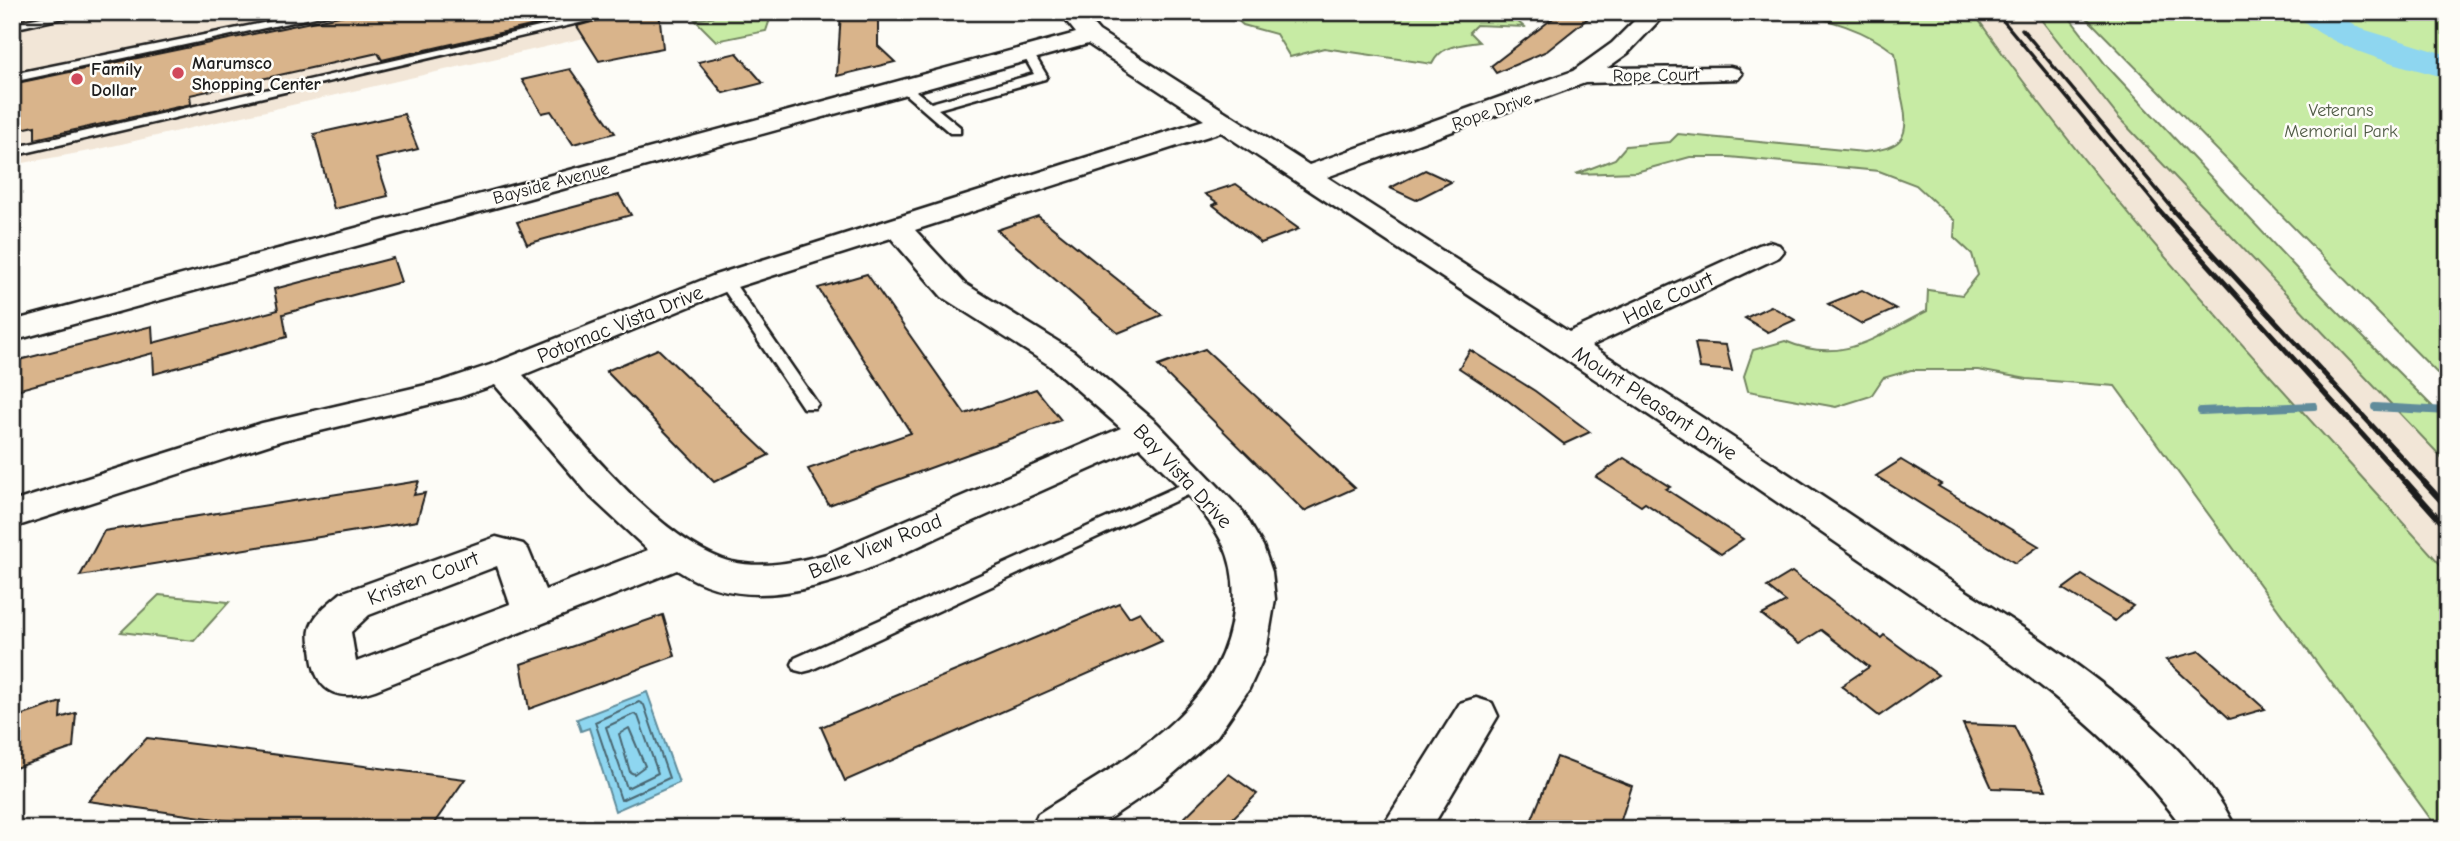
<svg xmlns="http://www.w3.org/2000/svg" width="2460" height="841" font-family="'Comic Neue',sans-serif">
<rect width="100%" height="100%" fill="#fdfcf7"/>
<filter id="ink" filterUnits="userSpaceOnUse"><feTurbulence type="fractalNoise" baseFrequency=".0143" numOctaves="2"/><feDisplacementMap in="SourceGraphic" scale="14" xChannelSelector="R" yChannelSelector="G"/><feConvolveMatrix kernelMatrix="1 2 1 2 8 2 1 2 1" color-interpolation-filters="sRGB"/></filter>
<g filter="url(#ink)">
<g fill="#f2e6d7">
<path d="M12 12H698L95 150 12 165Z"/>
<path d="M1954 12H2035L2119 118 2448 464V620Z"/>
</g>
<g fill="#c7eba4" stroke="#728460" stroke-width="2">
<path d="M1228 12H1496L1515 19 1524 27 1476 25 1469 32 1479 42C1460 45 1441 45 1432 64L1324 48 1290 57 1276 34 1243 25Z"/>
<path d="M1791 12H1973C2113 213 2285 390 2448 573V829H2438L2115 386 2027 379 1978 370H1911L1883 378 1871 396 1836 407 1748 391 1744 376 1753 350 1785 341C1843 366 1876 336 1927 311L1928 290 1962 295 1978 275 1972 254 1954 237 1955 221 1916 185 1879 171 1729 157H1690L1636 172 1576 174 1615 159 1626 146 1670 142 1678 134 1864 152C1900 149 1911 139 1903 103 1899 87 1898 69 1895 53 1865 29 1828 19 1791 12Z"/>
<path d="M2035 12H2065L2106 65 2326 300 2448 422V464L2119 118Z"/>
<path d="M2081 12H2448V384Z"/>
<path d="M732 13 758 14 770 19 766 31 716 41 695 20Z"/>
<path d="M159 595 229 602 194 641 121 632Z"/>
</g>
<path fill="#8ed6f0" stroke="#608c9b" stroke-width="2" d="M647 692 679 783 615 811 589 728 581 731 577 719Z"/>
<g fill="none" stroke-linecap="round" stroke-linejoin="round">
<g stroke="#4a6671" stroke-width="2">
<path d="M639 702 644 705 669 778 621 800 595 722Z"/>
<path d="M634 714 638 716 658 773 627 788 606 727Z"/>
<path d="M629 728 645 766 634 774 630 772 619 734Z"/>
</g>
<g stroke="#608c9b" stroke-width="8">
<path d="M2375 407 2448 411"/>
<path d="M2201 411 2314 406"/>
</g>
<path fill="#8ed6f0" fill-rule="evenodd" d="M2296 12H2335L2359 28 2448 55V78C2407 67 2320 47 2296 12Z"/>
</g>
<g fill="#d9b48b" stroke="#1c1c1c" stroke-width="2">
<path d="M359 12H560L561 19 382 60 378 53 190 95 191 104 35 139V126L12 131V84Z"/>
<path d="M628 12H659L663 48 599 61 577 26Z"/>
<path d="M841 12H878V46L895 62 837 76Z"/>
<path d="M1561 12 1592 15 1547 51 1496 73 1491 66Z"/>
<path d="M737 53 763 83 723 93 698 62Z"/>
<path d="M570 69 615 133 573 144 551 111 542 113 522 80Z"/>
<path d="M404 114 418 149 376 159 388 196 334 209 314 134Z"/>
<path d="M1425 170 1451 182 1416 200 1390 188Z"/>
<path d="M1236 184 1299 229 1261 243 1213 205 1218 203 1205 194Z"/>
<path d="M619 195 631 215 527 244 517 222Z"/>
<path d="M1038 216 1162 315 1118 333 997 230Z"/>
<path d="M393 258 401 282 283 314 287 337 154 374 153 353 13 391 15 361 152 326 153 343 278 310 274 289Z"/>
<path d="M867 274 965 414 1036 389 1061 420 829 505 808 469 911 433 818 288Z"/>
<path d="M1862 290 1896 309 1862 324 1828 304Z"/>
<path d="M1771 306 1795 320 1768 332 1745 318Z"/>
<path d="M1695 343 1726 345 1732 371 1700 368Z"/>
<path d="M658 349 769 455 714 482 606 371Z"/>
<path d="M1205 349 1355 488 1304 511 1158 366Z"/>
<path d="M1470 350 1535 391 1590 432 1564 444 1506 399 1459 368Z"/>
<path d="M1624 458 1670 487 1666 489 1743 539 1721 554 1645 503 1641 506 1596 477Z"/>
<path d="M1901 460 1941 484 1938 486 2039 546 2015 563 1876 476Z"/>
<path d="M419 481 414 495 425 493 417 521 80 576 104 531Z"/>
<path d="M1792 572 1881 638 1884 635 1938 675 1879 716 1841 686 1869 667 1821 630 1799 644 1762 615 1786 602 1767 587Z"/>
<path d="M2082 575 2133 606 2115 621 2063 589Z"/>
<path d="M1119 603 1129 617 1140 612 1162 641 845 781 821 727Z"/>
<path d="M663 615 675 656 529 709 521 664Z"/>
<path d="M2200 651 2265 709 2230 719 2166 660Z"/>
<path d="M61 702 60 718 76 713 73 748 12 769V719Z"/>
<path d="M1963 724 2014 726 2046 790 1992 788Z"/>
<path d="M147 738 465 779 430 829H288L88 801Z"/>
<path d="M1557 757 1632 786 1618 829H1528Z"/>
<path d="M1229 774 1257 794 1222 829H1173Z"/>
</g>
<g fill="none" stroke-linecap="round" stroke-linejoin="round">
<defs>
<g id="service">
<path d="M66 12H90L12 29V23Z"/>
<path d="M317 12H339L12 82V74Z"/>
<path d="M605 12H626L12 156V148Z"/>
<path d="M1028 49 1032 51 1047 76 1045 79 938 109 960 127V133H950L897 87 907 84 931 103 1034 74 1022 53Z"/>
<path d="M726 276 731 278 815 400 818 404 815 408H803L718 281Z"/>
<path d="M1196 478 1205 484 1203 488 811 670 803 672 795 670 792 664 795 658Z"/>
</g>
<g id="minor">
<path d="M1059 12H1082L1099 31 1309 165 1573 71 1612 43 1643 12H1667L1628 53 1607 68 1730 67 1738 69 1742 74 1738 79 1585 83 1327 177 1569 332 1759 245 1769 242 1779 245 1784 251 1779 257 1591 346C1698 414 1804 484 1910 555 2011 621 2183 719 2236 829H2184C2096 708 1965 632 1844 548 1639 406 1429 269 1221 132L915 230 964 283 1073 351 1157 423 1243 512 1263 546 1272 572 1275 599 1266 652 1249 689 1217 736 1166 780 1094 829H1031L1038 814C1116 764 1222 715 1233 611 1235 589 1233 564 1223 544 1204 506 1168 476 1140 447 1083 472 1026 498 969 523 883 561 768 631 677 570L375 690C342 701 317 696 312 657 312 650 308 638 310 630 313 615 329 603 341 593L496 537 523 544 528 549 545 590 648 550 592 498 495 385 460 397 283 440 12 528V502L262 423 439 382 490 365 715 275 1204 120 1088 44 12 341V321L1076 33ZM891 238 942 297 1049 365 1121 428 827 554C797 562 763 569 732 562 660 544 572 430 523 375L737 287ZM497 566 510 604 356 662 351 632 369 615Z"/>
<path d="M1476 698 1492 703 1498 716 1431 829H1381L1460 703Z"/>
</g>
</defs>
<use href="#service" stroke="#1c1c1c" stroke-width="5"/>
<use href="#minor" stroke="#1c1c1c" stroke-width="5"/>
<use href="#service" fill="#fdfcf7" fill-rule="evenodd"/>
<use href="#minor" fill="#fdfcf7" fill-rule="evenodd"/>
<g stroke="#1c1c1c" stroke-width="3.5">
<path d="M1996 12 2160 210"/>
<path d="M2022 29 2174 210"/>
</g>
<g stroke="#1c1c1c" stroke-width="5">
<path d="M2158 209 2407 484"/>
<path d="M2172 209 2426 484"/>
</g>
<g stroke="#1c1c1c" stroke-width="6">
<path d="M2406 482 2448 529"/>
<path d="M2424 482 2448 508"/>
</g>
</g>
</g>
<g fill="#d1495b" stroke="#fdfcf7" stroke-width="2.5">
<circle cx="178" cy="73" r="7"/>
<circle cx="77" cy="79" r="7"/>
</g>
<g text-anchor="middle" stroke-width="5" stroke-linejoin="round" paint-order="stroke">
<g font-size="18" font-weight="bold" fill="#1c1c1c" stroke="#fdfcf7" text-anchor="start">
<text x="192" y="69">Marumsco<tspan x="192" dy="21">Shopping Center</tspan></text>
<text x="91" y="75">Family<tspan x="91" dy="21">Dollar</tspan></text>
</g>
<g font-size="18" fill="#1c1c1c" stroke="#fdfcf7">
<text transform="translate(1656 75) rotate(-1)" y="6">Rope Court</text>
<text transform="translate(1492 111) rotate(-19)" y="6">Rope Drive</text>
<text transform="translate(551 183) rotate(-15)" y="6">Bayside Avenue</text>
</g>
<g font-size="18" fill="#4f5a45" stroke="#fdfcf7">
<text x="2341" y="116">Veterans<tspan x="2341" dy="21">Memorial Park</tspan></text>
</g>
<g font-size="21" fill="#1c1c1c" stroke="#fdfcf7">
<text transform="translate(1668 298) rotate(-25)" y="7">Hale Court</text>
<text transform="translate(620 324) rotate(-22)" y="7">Potomac Vista Drive</text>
<text transform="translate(1655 403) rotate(33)" y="7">Mount Pleasant Drive</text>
<text transform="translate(1183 476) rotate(47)" y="7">Bay Vista Drive</text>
<text transform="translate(875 546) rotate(-22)" y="7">Belle View Road</text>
<text transform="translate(423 578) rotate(-21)" y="7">Kristen Court</text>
</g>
</g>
<rect width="2460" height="841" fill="none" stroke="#fdfcf7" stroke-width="42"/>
<rect x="21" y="21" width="2418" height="799" fill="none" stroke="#1c1c1c" stroke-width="2.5" filter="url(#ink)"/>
</svg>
